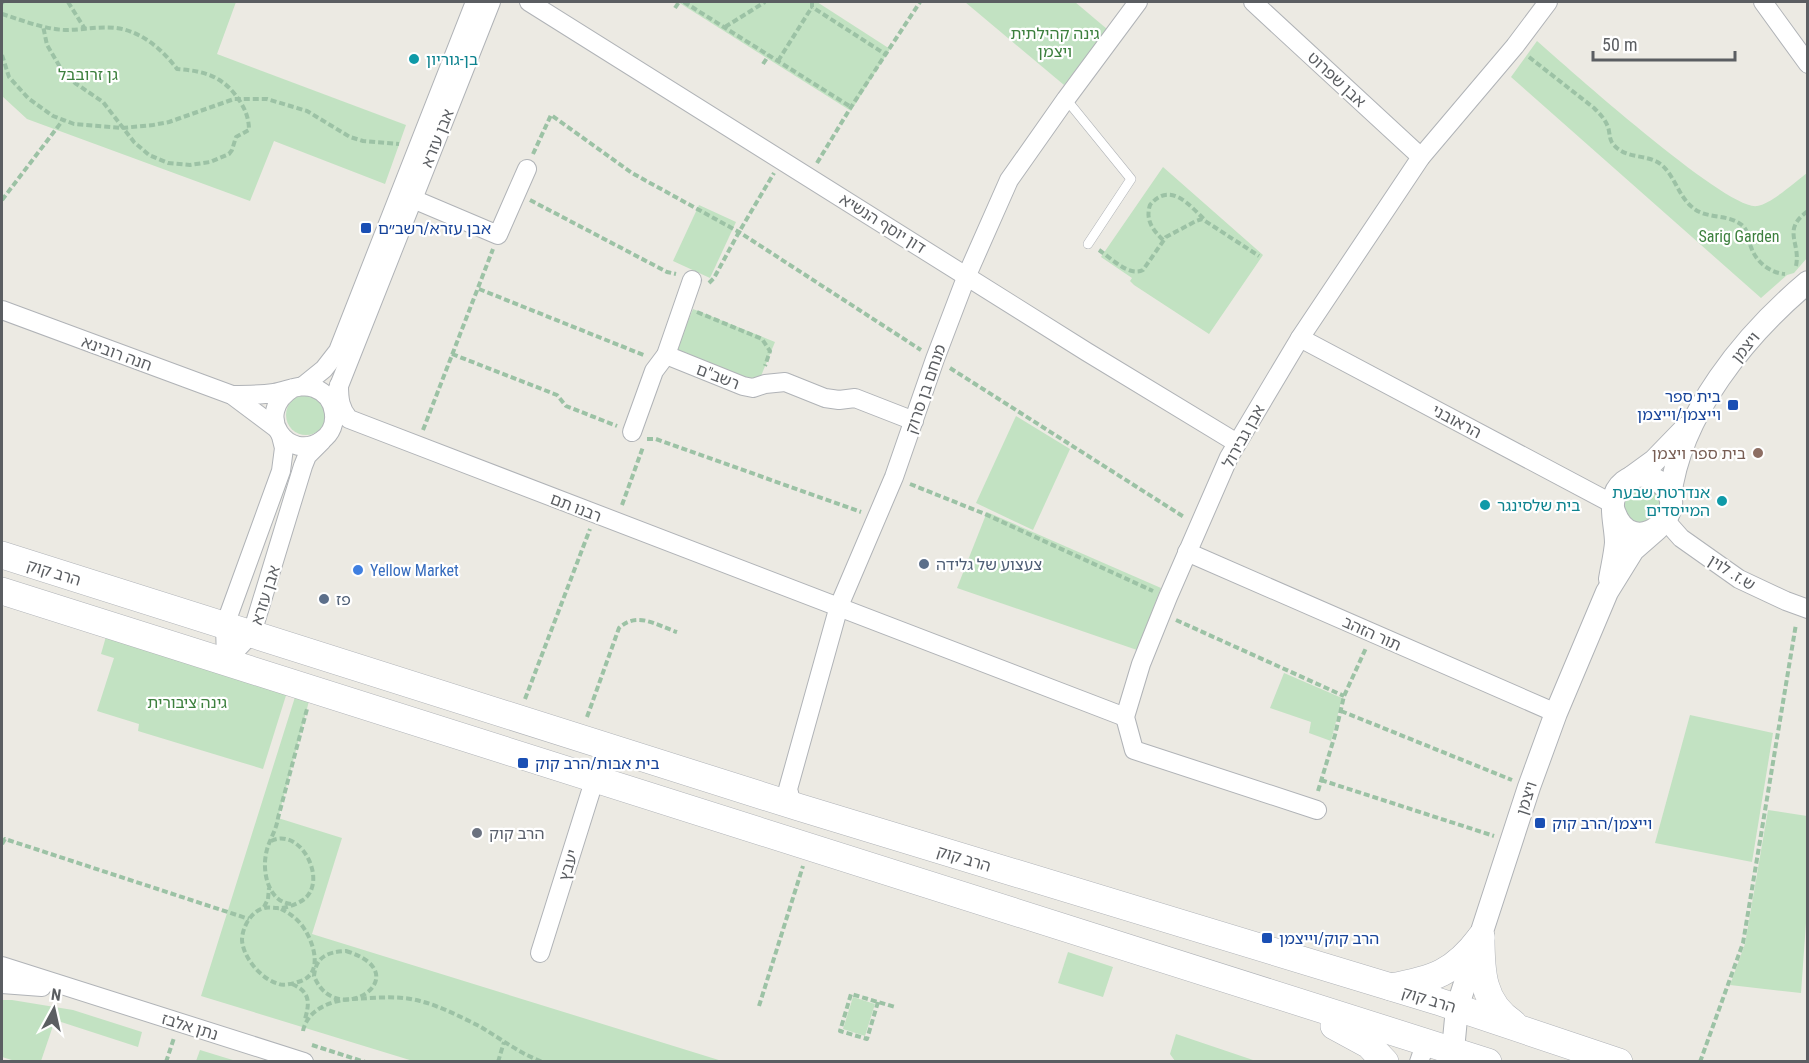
<svg xmlns="http://www.w3.org/2000/svg" width="1809" height="1063" font-family="'Roboto Condensed','Noto Sans Hebrew',sans-serif">
<rect width="100%" height="100%" fill="#eceae3"/>
<g fill="#c2e2c2">
<path d="M2 2H236L217 54 406 125 385 184 274 141 250 201 27 119 2 96Z"/>
<path d="M678 2H817L890 49 851 111Z"/>
<path d="M965 2H1075L1107 29 1064 85Z"/>
<path d="M1537 41C1568 68 1727 211 1757 206 1771 204 1795 182 1807 173V258L1794 273 1787 275 1761 298 1511 77Z"/>
<path d="M1163 167 1263 255 1209 334 1134 285 1130 281 1132 278 1101 257Z"/>
<path d="M699 205 736 222 710 278 673 261Z"/>
<path d="M693 309 775 342 761 376 749 384 674 354Z"/>
<circle cx="306" cy="415" r="20"/>
<path d="M1016 416 1070 449 1033 530 976 503Z"/>
<path d="M1633 482 1661 491 1660 519 1631 525 1619 499Z"/>
<path d="M987 512 1161 588 1137 650 957 588Z"/>
<path d="M107 633 288 689 263 769 138 731 139 724 97 711 114 658 101 654Z"/>
<path d="M1284 673 1342 698 1331 741 1309 733 1311 722 1270 708Z"/>
<path d="M295 697 309 701 278 818 342 838 312 934 722 1061H413L201 996Z"/>
<path d="M1690 715 1773 733 1752 862 1655 843Z"/>
<path d="M1768 810 1807 816V909L1801 993 1730 985 1745 944Z"/>
<path d="M1068 952 1113 967 1103 997 1058 983Z"/>
<path d="M853 997 875 1004 865 1036 843 1029Z"/>
<path d="M2 1000H12L73 1010 142 1032 138 1047 55 1020 41 1061H15L2 1057Z"/>
<path d="M1176 1034 1253 1060 1258 1061H1175L1170 1054Z"/>
<path d="M200 1050 236 1061H196Z"/>
</g>
<g fill="none" stroke-linecap="round" stroke-linejoin="round">
<defs>
<path id="service" d="M1066 99 1131 179 1088 244"/>
<g id="minor">
<path d="M529 2 1087 352 1237 443"/>
<path d="M1253 2 1421 157"/>
<path d="M1763 2 1808 64"/>
<path d="M413 199 498 235 527 169"/>
<path d="M2 310 232 395 276 428"/>
<path d="M1300 338 1613 504"/>
<path d="M666 355 743 386 753 388 765 384 785 382 825 398 839 400 855 398 914 421"/>
<path d="M339 385C339 399 340 409 349 419L1125 717"/>
<path d="M303 386 324 369 338 351 475 2"/>
<path d="M232 395C246 395 260 395 274 393 287 391 301 383 314 388 337 396 341 427 322 440 289 464 251 414 293 388"/>
<path d="M335 396 491 2"/>
<path d="M632 432 654 371 666 355 692 280"/>
<path d="M1666 521 1681 538 1739 579 1786 601 1808 609"/>
<path d="M1187 552 1556 713"/>
<path d="M226 661 252 633 303 466 307 456 322 441"/>
<path d="M226 661 225 625 281 471 284 448 281 436"/>
<path d="M798 807 791 801 788 789 839 606 894 477 935 359 967 275 1009 180 1066 99 1138 2"/>
<path d="M1317 810 1134 750 1125 717 1141 664 1168 597 1229 457 1300 338 1421 157 1515 46 1548 2"/>
<path d="M540 953 595 778"/>
<path d="M2 966 304 1062"/>
<path d="M2 984 42 987"/>
<path d="M1419 1062 1426 1042"/>
</g>
<g id="tertiary">
<path d="M1632 477 1654 461 1686 428"/>
<path d="M1670 497C1680 414 1745 335 1808 282"/>
<path d="M1610 579C1612 567 1615 555 1616 543 1616 522 1605 497 1624 482 1633 475 1644 474 1654 479 1704 503 1631 570 1613 508"/>
<path d="M1453 1050 1457 1008 1529 787 1556 713 1607 592 1633 550 1657 529"/>
</g>
<g id="secondary">
<path d="M2 555 798 807 1437 1001 1619 1062"/>
<path d="M2 591 1488 1062"/>
<path d="M1481 937C1481 971 1482 1003 1513 1023"/>
<path d="M1391 987C1434 979 1454 973 1481 937"/>
<path d="M1334 1026 1369 1045 1385 1062"/>
</g>
</defs>
<use href="#service" stroke="#b0b3b7" stroke-width="10"/>
<use href="#minor" stroke="#b0b3b7" stroke-width="20"/>
<use href="#tertiary" stroke="#b0b3b7" stroke-width="24"/>
<use href="#secondary" stroke="#afb2b7" stroke-width="28"/>
<g stroke="#9cc2a5" stroke-width="4" stroke-dasharray="6 3" stroke-linecap="butt">
<path d="M68 2 85 29"/>
<path d="M684 2 851 107"/>
<path d="M812 2V7L885 54"/>
<path d="M2 3 3 2"/>
<path d="M675 8 679 2"/>
<path d="M2 14C22 20 43 29 65 30 82 30 99 26 116 28 141 31 162 49 177 69 206 71 225 77 241 103 246 111 249 120 249 130L236 137 232 150 229 154 210 162 190 165 168 163 149 155 134 142 103 102 75 83 60 67 47 45 43 26"/>
<path d="M725 27 765 2"/>
<path d="M2 55 9 77 28 98 53 116 74 124 122 128 153 125 169 122 234 99H267L307 111 350 137 363 141 399 144"/>
<path d="M1529 57 1594 108C1600 114 1605 119 1608 127 1610 133 1609 139 1613 144 1625 159 1645 154 1659 163 1674 173 1678 196 1692 207 1706 220 1729 213 1743 226 1749 232 1748 240 1751 247 1756 262 1770 273 1785 274"/>
<path d="M778 61 812 7"/>
<path d="M763 64 769 55"/>
<path d="M533 154 551 115 632 173 739 232 921 350"/>
<path d="M817 163 851 107 920 2"/>
<path d="M2 200 63 120"/>
<path d="M530 200 667 272 676 274"/>
<path d="M1163 240C1153 230 1145 220 1150 205 1170 181 1188 204 1204 219"/>
<path d="M1099 250C1111 258 1129 277 1143 270L1166 237 1196 221 1202 219 1259 256"/>
<path d="M1796 266C1801 242 1781 230 1808 211"/>
<path d="M709 283 714 278 739 232 774 173"/>
<path d="M479 289 646 356"/>
<path d="M697 312 762 339 770 351 765 366"/>
<path d="M452 354 557 395 566 406 617 426"/>
<path d="M950 368 1184 517"/>
<path d="M423 430 493 249"/>
<path d="M647 439H656L861 512"/>
<path d="M910 484 985 514 1153 591"/>
<path d="M622 505 643 447"/>
<path d="M1176 620 1344 696"/>
<path d="M525 699 590 529"/>
<path d="M1341 711 1512 780"/>
<path d="M587 717 619 628C637 611 656 625 677 632"/>
<path d="M1321 780 1494 836"/>
<path d="M1318 791 1335 735 1344 696 1366 648"/>
<path d="M271 841C301 826 329 882 303 900 297 904 285 909 277 908 274 908 267 907 264 908 251 911 242 928 242 940 243 958 262 980 279 984 285 986 295 983 301 981 323 973 314 944 305 930 299 920 291 914 281 909"/>
<path d="M2 844 5 839 249 919"/>
<path d="M291 904C269 902 262 873 266 854 268 841 276 832 278 818L307 709"/>
<path d="M264 907 268 899 269 888"/>
<path d="M346 951C421 974 336 1032 314 976 316 956 328 952 346 951Z"/>
<path d="M292 984C310 992 310 1002 305 1019"/>
<path d="M878 1002 867 1039 840 1031 851 994 895 1007"/>
<path d="M759 1006 803 866"/>
<path d="M303 1031C307 1010 331 1000 352 999 374 998 399 995 420 1001 440 1006 461 1017 479 1026 500 1038 520 1054 543 1062"/>
<path d="M312 1045 365 1062"/>
<path d="M166 1062 174 1038"/>
<path d="M498 1062 504 1042"/>
<path d="M1700 1062 1743 943 1796 624"/>
</g>
<use href="#service" stroke="#fff" stroke-width="9"/>
<use href="#minor" stroke="#fff" stroke-width="18"/>
<use href="#tertiary" stroke="#fff" stroke-width="22"/>
<use href="#secondary" stroke="#fff" stroke-width="27"/>
</g>
<g fill="#0f9aa8" stroke="#fff" stroke-width="2">
<circle cx="414" cy="59" r="6"/>
<circle cx="1722" cy="501" r="6"/>
<circle cx="1485" cy="505" r="6"/>
</g>
<g fill="#1a4fb4" stroke="#fff" stroke-width="2">
<rect x="360" y="222" width="12" height="12" rx="3"/>
<rect x="1727" y="399" width="12" height="12" rx="3"/>
<rect x="517" y="757" width="12" height="12" rx="3"/>
<rect x="1534" y="817" width="12" height="12" rx="3"/>
<rect x="1261" y="932" width="12" height="12" rx="3"/>
</g>
<circle fill="#8d6e63" stroke="#fff" stroke-width="2" cx="1758" cy="453" r="6"/>
<g fill="#5c6f8a" stroke="#fff" stroke-width="2">
<circle cx="924" cy="564" r="6"/>
<circle cx="324" cy="599" r="6"/>
</g>
<circle fill="#3f7fe0" stroke="#fff" stroke-width="2" cx="358" cy="570" r="6"/>
<circle fill="#6b7280" stroke="#fff" stroke-width="2" cx="477" cy="833" r="6"/>
<g text-anchor="middle" stroke-width="4.5" stroke-linejoin="round" paint-order="stroke">
<g font-size="16" fill="#3d803e" stroke="#fff">
<text x="1055" y="39">גינה קהילתית<tspan x="1055" dy="18">ויצמן</tspan></text>
<text x="88" y="80">גן זרובבל</text>
<text x="1739" y="242">Sarig Garden</text>
<text x="187" y="708">גינה ציבורית</text>
</g>
<g font-size="16" fill="#0d838f" stroke="#fff" text-anchor="start">
<text x="426" y="65">בן-גוריון</text>
<text x="1710" y="498" text-anchor="end">אנדרטת שבעת<tspan x="1710" dy="18">המייסדים</tspan></text>
<text x="1497" y="511">בית שלסינגר</text>
</g>
<g font-size="16" fill="#5b5e62" stroke="#fff">
<text transform="translate(1337 79) rotate(43)" y="6">אבן שפרוט</text>
<text transform="translate(437 138) rotate(-68)" y="6">אבן עזרא</text>
<text transform="translate(883 223) rotate(32)" y="6">דון יוסף הנשיא</text>
<text transform="translate(1745 347) rotate(-51)" y="6">ויצמן</text>
<text transform="translate(117 353) rotate(20)" y="6">חנה רובינא</text>
<text transform="translate(718 376) rotate(21)" y="6">רשב"ם</text>
<text transform="translate(925 389) rotate(-71)" y="6">מנחם בן סרוק</text>
<text transform="translate(1457 421) rotate(28)" y="6">הראובני</text>
<text transform="translate(1243 436) rotate(-61)" y="6">אבן גבירול</text>
<text transform="translate(576 507) rotate(21)" y="6">רבנו תם</text>
<text transform="translate(54 572) rotate(17)" y="6">הרב קוק</text>
<text transform="translate(1732 572) rotate(32)" y="6">ש.ז. לוין</text>
<text transform="translate(265 595) rotate(-72)" y="6">אבן עזרא</text>
<text transform="translate(1372 633) rotate(24)" y="6">תור הזהב</text>
<text transform="translate(1526 798) rotate(-72)" y="6">ויצמן</text>
<text transform="translate(964 858) rotate(17)" y="6">הרב קוק</text>
<text transform="translate(568 865) rotate(-73)" y="6">יעבץ</text>
<text transform="translate(1429 999) rotate(17)" y="6">הרב קוק</text>
<text transform="translate(190 1026) rotate(17)" y="6">נתן אלבז</text>
</g>
<g font-size="16" fill="#164399" stroke="#fff" text-anchor="start">
<text x="378" y="234">אבן עזרא/רשב״ם</text>
<text x="1721" y="402" text-anchor="end">בית ספר<tspan x="1721" dy="18">וייצמן/וייצמן</tspan></text>
<text x="535" y="769">בית אבות/הרב קוק</text>
<text x="1552" y="829">וייצמן/הרב קוק</text>
<text x="1279" y="944">הרב קוק/וייצמן</text>
</g>
<g font-size="16" fill="#785e54" stroke="#fff" text-anchor="end">
<text x="1746" y="459">בית ספר ויצמן</text>
</g>
<g font-size="16" fill="#4e5e75" stroke="#fff" text-anchor="start">
<text x="936" y="570">צעצוע של גלידה</text>
<text x="336" y="605">פז</text>
</g>
<g font-size="16" fill="#366cbe" stroke="#fff" text-anchor="start">
<text x="370" y="576">Yellow Market</text>
</g>
<g font-size="16" fill="#5b616d" stroke="#fff" text-anchor="start">
<text x="489" y="839">הרב קוק</text>
</g>
</g>
<rect width="1809" height="1063" fill="none" stroke="#5b5e62" stroke-width="6"/>
<g transform="translate(54 1009) rotate(8)" stroke="#ffffff" stroke-width="4.5" paint-order="stroke">
<path d="M0-4.5L10 22L0 15L-10 22Z" fill="#5b5e62"/>
<text y="-9" font-size="16" font-weight="bold" text-anchor="middle" fill="#5b5e62">N</text>
</g>
<path d="M1593 51v9h142v-9" fill="none" stroke="#5b5e62" stroke-width="3"/>
<text x="1602" y="51" font-size="18" fill="#5b5e62" stroke="#ffffff" stroke-width="4.5" paint-order="stroke">50 m</text>
</svg>
